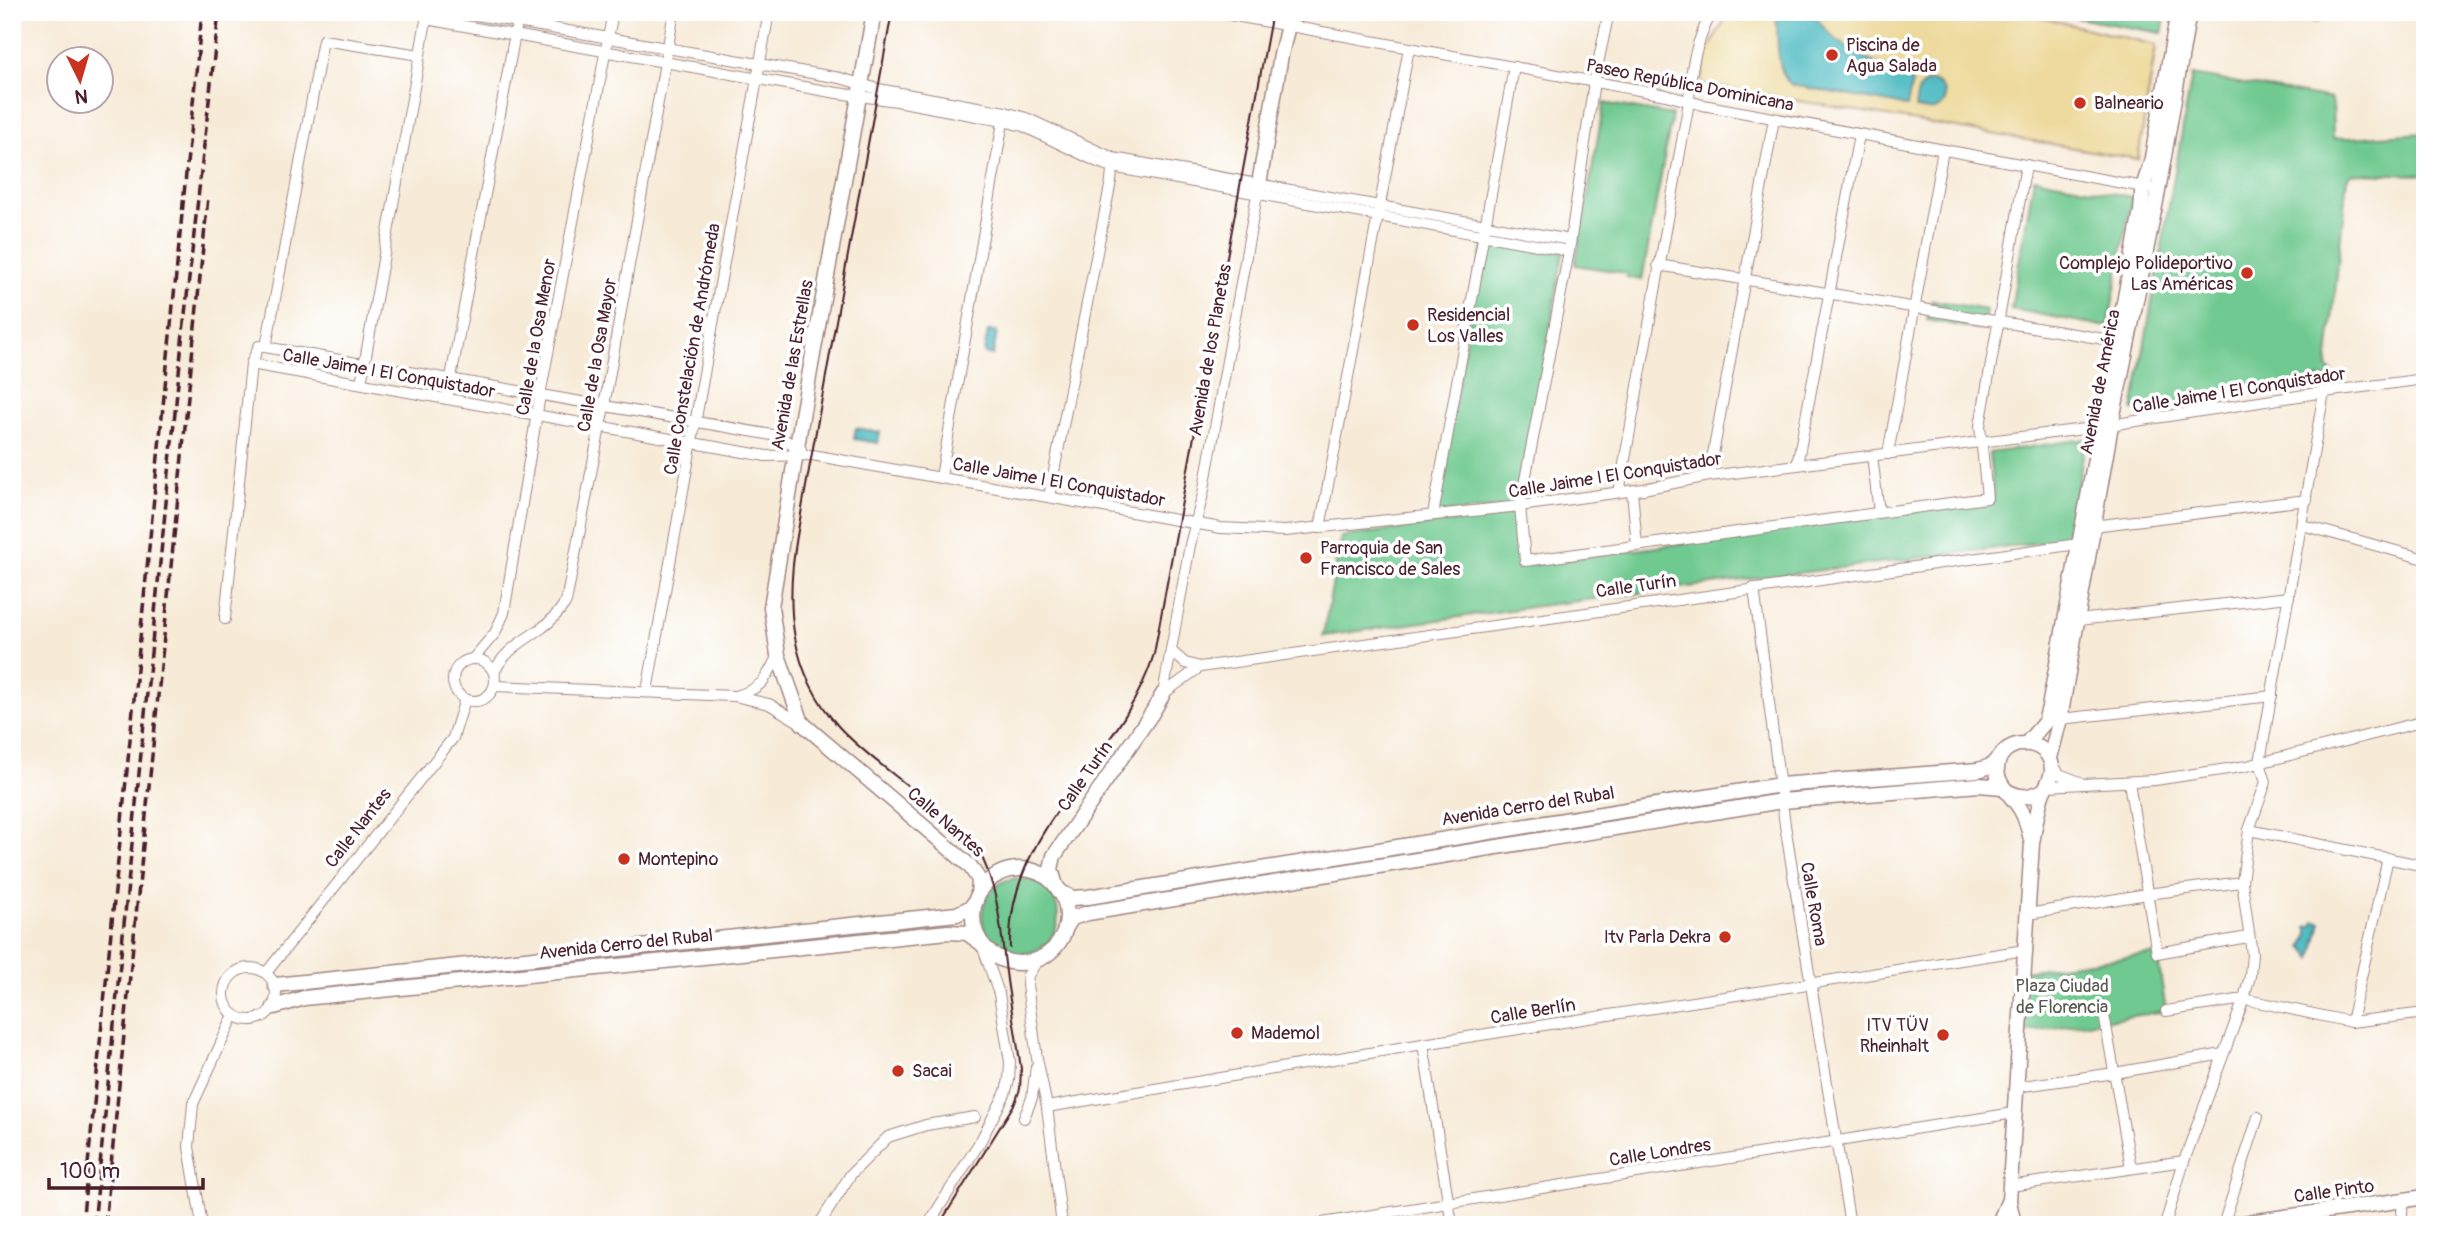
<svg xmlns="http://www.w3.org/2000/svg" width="2437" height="1237" font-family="Pangolin,sans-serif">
<rect width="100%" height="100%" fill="#fff"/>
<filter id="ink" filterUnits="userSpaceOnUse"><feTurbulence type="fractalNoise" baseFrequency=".0143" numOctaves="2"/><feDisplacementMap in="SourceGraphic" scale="14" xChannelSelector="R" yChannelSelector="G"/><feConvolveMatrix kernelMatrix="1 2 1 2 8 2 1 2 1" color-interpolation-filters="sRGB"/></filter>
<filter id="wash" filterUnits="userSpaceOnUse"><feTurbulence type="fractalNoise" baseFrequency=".00686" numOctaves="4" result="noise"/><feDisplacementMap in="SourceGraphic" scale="28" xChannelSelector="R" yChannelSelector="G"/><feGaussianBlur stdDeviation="1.57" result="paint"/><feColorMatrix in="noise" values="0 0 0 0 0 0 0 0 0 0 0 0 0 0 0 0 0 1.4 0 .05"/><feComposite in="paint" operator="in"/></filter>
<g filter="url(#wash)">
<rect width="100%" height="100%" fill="#f7ebd8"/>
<g fill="#70c990" stroke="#5d745e" stroke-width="2">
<path d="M2043 12H2166L2162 33Z"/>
<path d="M2215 12H2329L2317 22 2257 14Z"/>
<path d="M2192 75 2332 99 2333 139 2425 133V175L2353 173 2347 178 2327 368 2333 373 2330 377 2133 410Z"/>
<path d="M1604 103 1672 115 1642 280 1626 277V273L1575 265Z"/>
<path d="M2034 178 2132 197 2108 327 2011 309Z"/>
<path d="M1485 234 1564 249 1519 505 1434 515Z"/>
<path d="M1932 300 1986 310 1982 330 1927 320Z"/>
<path d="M2086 439 2068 539 1538 606 1323 636 1341 537 1516 513 1522 566 1994 499 1989 453Z"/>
<circle cx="1020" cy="916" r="38"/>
<path d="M2157 953 2166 1011 2020 1033 2024 971Z"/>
</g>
<path fill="#eeda9e" stroke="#9c7c64" stroke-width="2" d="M1729 12H2018L2156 45 2138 159 1701 84 1706 54Z"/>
<g fill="#4bbac1" stroke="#4a6c76" stroke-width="2">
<path d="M1776 12H1807L1809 14 1812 12C1834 46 1868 64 1906 74L1912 83 1907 106 1792 85C1775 75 1778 32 1776 12Z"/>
<path d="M1931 81C1942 84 1946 91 1945 102 1937 114 1927 110 1915 108 1917 95 1917 85 1931 81Z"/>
<path d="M988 331 997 332 993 355 984 353Z"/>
<path d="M856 428 880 432 878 443 854 439Z"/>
<path d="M2315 921 2321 922 2312 958 2303 947 2309 934 2307 927 2314 925Z"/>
</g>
</g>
<g filter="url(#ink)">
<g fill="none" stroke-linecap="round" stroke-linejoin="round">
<defs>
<g id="street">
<path d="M459 12 840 78 878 89 1005 112 1026 118 1113 158 1570 240"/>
<path d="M1214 12 1666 95 1703 105 2149 188"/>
<path d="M1609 12 1594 82 1569 251 1520 506 1525 561 1987 498 1980 426 2026 165"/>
<path d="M426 19 837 93 897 101 1003 121 1023 126 1098 162 1112 167 1569 251"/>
<path d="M1658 265 2116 341"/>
<path d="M266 347 323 40 420 55"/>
<path d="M251 364 766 456 812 455 1221 528 1285 531 1520 506 1643 489 1709 476 2084 429 2324 392 2425 379"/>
<path d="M361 383 427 15"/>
<path d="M447 399 519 12"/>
<path d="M1888 454 1943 150"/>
<path d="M1872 456 1879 512"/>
<path d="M1797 465 1859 135"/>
<path d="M1709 476 1774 119"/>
<path d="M941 477 1004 116"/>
<path d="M1632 491 1637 546"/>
<path d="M1619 492 1689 102C1690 69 1696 41 1712 12"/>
<path d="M1049 497 1111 181 1113 160"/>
<path d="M1433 515 1514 67"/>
<path d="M2302 525 2425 559"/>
<path d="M2093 526 2307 500"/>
<path d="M1320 528 1409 48"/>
<path d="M1754 588 1785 825 1850 1225"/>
<path d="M225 619 251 364 259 346 778 436 801 449"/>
<path d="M2078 620 2289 597"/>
<path d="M1171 651 1185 663 1200 667 2078 544"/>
<path d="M473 659 495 633 504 613 540 395 613 12"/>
<circle cx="474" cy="680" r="21"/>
<path d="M494 673C504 650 524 641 543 627 553 620 559 612 566 602L604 406 674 12"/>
<path d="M495 686 734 696 769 704 801 723"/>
<path d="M647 691 769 12"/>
<path d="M1163 694 1190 545 1203 494 1258 189"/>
<path d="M1163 694 1200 667"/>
<path d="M736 696C763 688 766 679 778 655"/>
<path d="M2060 719 2272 696"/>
<path d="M2053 764 2059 774 2080 782"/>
<path d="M2129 782 2157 953 2248 937"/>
<path d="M2047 786 2155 780 2247 766 2425 721"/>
<path d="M2249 830 2425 866"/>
<path d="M2028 914 2147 894 2242 882"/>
<path d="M1038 960 1028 975 1027 985 1037 1058 1047 1107 1062 1225"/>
<circle cx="250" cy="994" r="26"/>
<path d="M266 973 453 738 465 699"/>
<path d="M2166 1011 2244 999 2351 1022 2425 1013"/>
<path d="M2105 1020 2131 1168"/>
<path d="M2351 1022 2388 858"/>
<path d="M1423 1044 1452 1225"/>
<path d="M2016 1087 2115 1073 2223 1054"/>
<path d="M1047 1107 1423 1044 2025 950"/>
<path d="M1024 1118 1032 1098 1036 1067"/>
<path d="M2010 1186 2184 1161"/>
<path d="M202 1225 189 1147 193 1104 234 1015"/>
<path d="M819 1225 851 1174 888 1137 926 1125 975 1117"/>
<path d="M928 1225 981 1140 1005 1094 1009 1080 1010 1062 999 994 982 945"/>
<path d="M1310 1225 2014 1113"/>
<path d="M2165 1225 2184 1161 2244 999 2250 976 2252 954 2242 882 2249 830 2266 782 2260 763 2263 744 2324 392"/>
<path d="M2223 1225 2258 1117"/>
<path d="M2401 1225 2403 1201"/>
</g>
<g id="secondary">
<path d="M874 12 802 416 771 607 778 655 802 723 970 866 979 880 978 895"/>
<path d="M1259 184 1281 55 1291 12"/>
<path d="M2027 743 2045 722 2049 707 2141 211 2143 187 2151 163 2178 12"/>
<path d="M2050 758 2060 719 2111 425 2158 191 2189 12"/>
<path d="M2007 791C2021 799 2029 797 2043 791"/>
<circle cx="1020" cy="916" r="47"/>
<path d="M1056 886 1051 869 1054 856 1152 713 1163 694"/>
<path d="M1059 891 1072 898 1088 897 1780 785 1978 770 1991 766 2002 754"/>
<path d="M1065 929 1072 918 1088 913 1782 801 1979 785 2003 787"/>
<path d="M275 985 957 914 971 907 976 901"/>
<path d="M274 1007 304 998 948 932 967 933 981 943"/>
<path d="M1998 1225 2008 1202"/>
<path d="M2014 1225 2009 1201 2032 843C2035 827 2037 811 2042 795 2045 786 2052 780 2052 770 2052 735 1996 735 1997 771 1998 787 2015 798 2022 812 2027 821 2029 832 2032 843"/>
<path d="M2229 1225 2425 1197"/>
</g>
</defs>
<use href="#street" stroke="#a08582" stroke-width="12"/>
<use href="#secondary" stroke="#a08582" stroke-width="17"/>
<use href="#street" stroke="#fff" stroke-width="10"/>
<use href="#secondary" stroke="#fff" stroke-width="14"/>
<g stroke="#4a1f2b" stroke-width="2">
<path d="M892 12 797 536C785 605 789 671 839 727 860 750 887 769 912 789 935 807 962 825 978 850 1000 888 1001 937 1007 980 1011 1009 1017 1039 1021 1069L1020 1089 1015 1103 939 1225"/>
<path d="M1010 948C1006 826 1121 762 1154 654L1272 12"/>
</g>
<g stroke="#4a1f2b" stroke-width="3.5" stroke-dasharray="10 5" stroke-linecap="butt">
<path d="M82 1225 202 12"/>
<path d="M94 1225 183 332 219 12"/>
<path d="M105 1225 208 197"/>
</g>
</g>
</g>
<g fill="#c8321e" stroke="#fff" stroke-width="2.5">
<circle cx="1832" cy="55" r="7"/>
<circle cx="2080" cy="103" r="7"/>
<circle cx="2247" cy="273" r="7"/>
<circle cx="1413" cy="325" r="7"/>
<circle cx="1306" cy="558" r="7"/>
<circle cx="624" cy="859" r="7"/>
<circle cx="1725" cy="937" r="7"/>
<circle cx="1237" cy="1033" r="7"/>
<circle cx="1943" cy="1035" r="7"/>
<circle cx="898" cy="1071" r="7"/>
</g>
<g text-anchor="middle" stroke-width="7" stroke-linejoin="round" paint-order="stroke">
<g font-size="18" fill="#4a1f2b" stroke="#fff" text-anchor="start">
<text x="1846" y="51">Piscina de<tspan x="1846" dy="21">Agua Salada</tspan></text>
<text x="2094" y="109">Balneario</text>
<text x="2233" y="269" text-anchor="end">Complejo Polideportivo<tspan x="2233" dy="21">Las Américas</tspan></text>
<text x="1427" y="321">Residencial<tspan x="1427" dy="21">Los Valles</tspan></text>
<text x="1320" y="554">Parroquia de San<tspan x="1320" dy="21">Francisco de Sales</tspan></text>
<text x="638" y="865">Montepino</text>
<text x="1711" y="943" text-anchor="end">Itv Parla Dekra</text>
<text x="1929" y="1031" text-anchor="end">ITV TÜV<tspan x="1929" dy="21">Rheinhalt</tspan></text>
<text x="1251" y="1039">Mademol</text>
<text x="912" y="1077">Sacai</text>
</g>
<g font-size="18" fill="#4a1f2b" stroke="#fff">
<text transform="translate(1690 85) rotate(11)" y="6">Paseo República Dominicana</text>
<text transform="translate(536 337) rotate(-80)" y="6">Calle de la Osa Menor</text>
<text transform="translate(692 349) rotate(-80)" y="6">Calle Constelación de Andrómeda</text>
<text transform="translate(1210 350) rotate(-80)" y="6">Avenida de los Planetas</text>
<text transform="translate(597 355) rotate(-80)" y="6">Calle de la Osa Mayor</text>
<text transform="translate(792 365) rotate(-80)" y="6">Avenida de las Estrellas</text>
<text transform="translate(389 373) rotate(10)" y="6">Calle Jaime I El Conquistador</text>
<text transform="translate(2100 382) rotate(-79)" y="6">Avenida de América</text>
<text transform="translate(2239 390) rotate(-9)" y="6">Calle Jaime I El Conquistador</text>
<text transform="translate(1615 475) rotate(-9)" y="6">Calle Jaime I El Conquistador</text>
<text transform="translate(1059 482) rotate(10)" y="6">Calle Jaime I El Conquistador</text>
<text transform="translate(1636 586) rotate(-8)" y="6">Calle Turín</text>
<text transform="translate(1085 776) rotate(-55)" y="6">Calle Turín</text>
<text transform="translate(1528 806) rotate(-9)" y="6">Avenida Cerro del Rubal</text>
<text transform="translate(946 822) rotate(41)" y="6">Calle Nantes</text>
<text transform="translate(358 828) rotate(-52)" y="6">Calle Nantes</text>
<text transform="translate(1814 904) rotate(80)" y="6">Calle Roma</text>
<text transform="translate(626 944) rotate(-6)" y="6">Avenida Cerro del Rubal</text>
<text transform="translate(1533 1011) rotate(-9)" y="6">Calle Berlín</text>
<text transform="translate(1660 1152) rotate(-9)" y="6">Calle Londres</text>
<text transform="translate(2334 1191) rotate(-8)" y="6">Calle Pinto</text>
</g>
<g font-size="18" fill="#575a4e" stroke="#fff">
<text x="2062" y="992">Plaza Ciudad<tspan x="2062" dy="21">de Florencia</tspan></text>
</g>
</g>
<rect width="2437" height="1237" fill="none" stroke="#fff" stroke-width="42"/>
<g transform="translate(80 80) rotate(175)"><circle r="33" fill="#ffffff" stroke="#b7a5aa" stroke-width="2"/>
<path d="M0-5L12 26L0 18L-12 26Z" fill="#c8321e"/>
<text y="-10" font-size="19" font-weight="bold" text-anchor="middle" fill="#4a1f2b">N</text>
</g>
<path d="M49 1178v10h154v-10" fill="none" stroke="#4a1f2b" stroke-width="3.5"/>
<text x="60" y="1178" font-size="21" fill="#4a1f2b" stroke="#ffffff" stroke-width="5" paint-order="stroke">100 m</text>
</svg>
